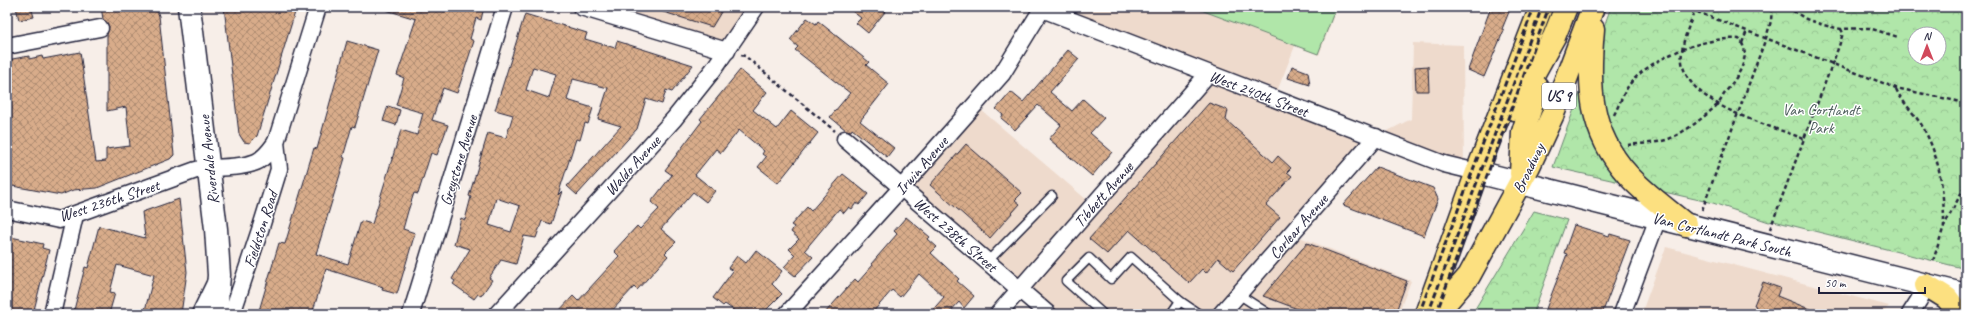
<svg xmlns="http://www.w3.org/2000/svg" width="1973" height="321" font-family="Caveat,sans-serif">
<defs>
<pattern id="park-crowns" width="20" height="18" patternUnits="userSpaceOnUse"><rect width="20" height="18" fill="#b0e6a9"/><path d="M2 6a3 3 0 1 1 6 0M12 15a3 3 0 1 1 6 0" fill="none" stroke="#97c592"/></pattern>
<pattern id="building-cross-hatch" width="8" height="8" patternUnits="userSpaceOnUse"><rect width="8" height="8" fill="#d8ac8a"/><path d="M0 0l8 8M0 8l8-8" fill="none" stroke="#af8c72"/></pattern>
</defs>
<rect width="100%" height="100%" fill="#f7eee8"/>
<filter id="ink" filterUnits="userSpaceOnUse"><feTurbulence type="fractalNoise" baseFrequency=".025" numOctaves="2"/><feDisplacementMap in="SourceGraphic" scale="8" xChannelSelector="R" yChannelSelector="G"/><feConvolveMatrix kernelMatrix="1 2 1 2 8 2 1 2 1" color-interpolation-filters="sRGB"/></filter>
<g filter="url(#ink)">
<g fill="#eedacc">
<path d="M599 7H756L727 51Z"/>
<path d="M1032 7H1337L1319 55 1295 46 1274 99 1376 137 1411 119 1413 43 1463 45 1464 169 1376 137 1292 234 1411 281 1398 314H1048L902 187 974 104 1093 205 1208 74Z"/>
<path d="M1666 247 1889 306 1882 314H1641Z"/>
</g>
<path fill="#b0e6a9" stroke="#698472" d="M1193 7H1336L1318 54Z"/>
<g fill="url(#park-crowns)" stroke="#698472" fill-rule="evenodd">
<path d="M1611 7H1966V269L1774 221 1769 222 1713 203 1553 167ZM1915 34H1939V58H1915Z"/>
<path d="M1534 211 1567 220 1533 314H1472Z"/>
</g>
<g fill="url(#building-cross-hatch)" stroke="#22223b" fill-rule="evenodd">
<path d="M16 7H31L34 17 19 20Z"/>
<path d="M101 7H156L159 16 174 155 170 159 97 188 73 190 61 195 7 185V60L29 56V59L42 56 43 59 80 52 96 162 106 161V149L130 146 126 107 107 111V35L109 27 103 19Z"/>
<path d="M224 7H274L283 10 284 7H291L296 9 257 136 250 143 244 142 239 134Z"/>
<path d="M386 7H484L481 20 476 18 470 39 474 41 457 93 443 88 432 120 448 125 437 155 431 153 418 194 414 193 408 211 403 229 415 233 397 294 382 290 383 287 326 269 312 314H258L279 243 285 244 314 148 317 149 347 41 378 50 355 127 352 126 343 157 345 158 316 254 348 264 361 221 372 224 401 130 417 135 423 113 396 105 404 78 397 75 416 19 386 10Z"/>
<path d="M657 7H724L712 27 657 10Z"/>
<path d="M847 7H889L868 33 856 23 861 18Z"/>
<path d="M1491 7H1511L1502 29 1504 30 1484 77 1468 70Z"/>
<path d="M525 14 587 33 585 39 615 48 617 41 693 65 672 92 666 90 662 104 646 99 637 129 577 195 567 186 621 126 598 119 608 88 573 79 567 100 593 108 588 124 585 123 580 140 576 139 558 195 562 191 551 224 542 221 536 238 524 236 516 264 501 260 489 278 492 280 481 296 478 294 474 299 453 284 455 281 452 279 470 249 454 244 461 218 465 220 471 197 469 196 488 133 506 138 513 115 495 110ZM533 67 556 74 549 98 526 90ZM496 198 520 206 511 232 489 225Z"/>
<path d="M807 18 816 24 818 21 869 62 866 65 889 84 860 121 894 148 887 157 852 129 851 131 846 130 830 117 850 93 795 50 798 47 790 40Z"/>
<path d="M1068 50 1079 59 1050 92 1072 111 1083 99 1104 118 1090 133 1112 152 1092 176 1049 139 1061 125 1038 105 1015 130 1001 118 1003 115 996 109 1011 92 1023 102Z"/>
<path d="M1292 66 1308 72 1310 85 1288 78Z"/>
<path d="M1428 66 1429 91H1416L1415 67Z"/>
<path d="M740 70 767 92 753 110 777 129 791 111 818 133 778 183 758 167 766 157 762 154 764 151 739 130 721 153 716 149 695 175 715 191 706 202 693 192 661 229 676 242 665 253 668 256 637 290 634 287 609 314H556L573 296 578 301 619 256 614 251 637 226 640 229 659 209 651 202 672 175 665 170 702 121 700 119Z"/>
<path d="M1209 103 1228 110 1226 120 1273 162 1278 156 1291 168 1287 172 1292 176 1266 205 1280 217 1233 271 1218 258 1206 273 1202 269 1189 283 1129 230 1107 254 1089 239Z"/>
<path d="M388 106 400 110 396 125 383 121Z"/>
<path d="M966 144 1022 193 1015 200 1020 204 990 238 930 185Z"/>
<path d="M1377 167 1433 188 1438 199 1424 236 1343 205Z"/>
<path d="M843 174 868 194 859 205 856 203 852 209 849 207 844 213 839 209 805 250 813 257 795 276 784 267 795 255 789 249 799 239 791 232 794 227 791 225 807 207 811 211Z"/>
<path d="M179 199 187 272 181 314H144L154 275 117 265 110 292 115 293 109 314H73L85 267 88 268 99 226 145 238 142 212Z"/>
<path d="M906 217 930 237 928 239 937 247 931 253 959 279 957 281 974 296 964 308 959 302 948 314H929L944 297 919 274 900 297 892 290 873 312 869 309 864 314H824L855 279 858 282 873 265 871 264 897 234 894 231Z"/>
<path d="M1574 225 1609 236 1610 234 1630 240 1602 314H1544L1567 254 1564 253Z"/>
<path d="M11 237 43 244 42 248 49 250 33 314H7V244H9Z"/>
<path d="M1307 243 1407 281 1395 314H1311L1263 296Z"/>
<path d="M756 250 782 271 772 284 782 294 762 314H739L725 304 723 306 713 298 733 271 728 268 737 256 746 263Z"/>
<path d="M1763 282 1780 288 1777 296 1822 314H1753L1756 306 1754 305Z"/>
</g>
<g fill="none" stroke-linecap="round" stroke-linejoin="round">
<defs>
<g id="service">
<path d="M988 261 1052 196"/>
<path d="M1238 294 1269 314"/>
<path d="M504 307 511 314"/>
<path d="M1103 314 1066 281 1089 258 1111 279 1131 257 1180 301"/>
<path d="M1171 314 1180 301 1199 314"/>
</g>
<g id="minor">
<path d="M581 7 727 51"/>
<path d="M1042 9 1444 164 1477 172"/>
<path d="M7 46 100 28"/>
<path d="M845 139 1048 314"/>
<path d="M7 209 59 220 196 170C215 166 240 169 256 162 265 158 271 149 276 142"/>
<path d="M52 314 75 215"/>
<path d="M200 314 216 281"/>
<path d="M232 314 261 227 279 169 276 142 318 7"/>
<path d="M411 314 505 7"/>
<path d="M497 314 674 119 713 70 756 7"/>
<path d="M787 314 902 187 1002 74 1042 9"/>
<path d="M998 314 1208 74"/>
<path d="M1221 314 1376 137"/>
<path d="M1622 314 1658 218"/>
<path d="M1910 314 1919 300 1926 285"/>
</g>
<g id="secondary">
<path d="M189 7 216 229 219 275 216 314"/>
<path d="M1477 172 1966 295"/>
</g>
<g id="primary">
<path d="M1593 29C1588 84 1588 131 1628 175 1645 194 1667 209 1686 225"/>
<path d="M1514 109 1554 37 1566 7"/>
<path d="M1521 174 1523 132 1537 87"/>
<path d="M1426 314 1477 172 1541 7"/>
<path d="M1436 314 1469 276 1529 166 1553 114 1593 7"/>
</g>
<path id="motorway" d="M1926 285 1947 298 1959 314"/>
</defs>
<use href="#service" stroke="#22223b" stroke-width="11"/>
<use href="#minor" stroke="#22223b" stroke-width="19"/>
<use href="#secondary" stroke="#22223b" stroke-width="25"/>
<use href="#primary" stroke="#22223b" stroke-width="25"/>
<use href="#motorway" stroke="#22223b" stroke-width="25"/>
<g stroke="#22223b" stroke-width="2.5" stroke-dasharray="4 3" stroke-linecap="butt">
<path d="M1684 7 1896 88 1966 103"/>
<path d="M1696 7C1691 21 1684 36 1682 51 1675 103 1768 124 1804 139"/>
<path d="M1787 7 1806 19 1823 25 1841 29 1869 28 1898 37"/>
<path d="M1742 43 1747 31"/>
<path d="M741 55 745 56 835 131"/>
<path d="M1896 89C1902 102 1913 112 1921 124 1940 156 1944 189 1944 226"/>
<path d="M1614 115C1619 105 1623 94 1629 85 1649 58 1706 36 1739 39 1754 57 1736 78 1725 93 1722 97 1720 103 1716 106 1703 118 1689 129 1673 137 1660 144 1642 143 1628 145"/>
<path d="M1702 210 1766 38 1771 21 1772 7"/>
<path d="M1770 229 1839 46 1843 33 1841 29"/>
<path d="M1933 261 1944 226 1966 184"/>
</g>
<use href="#service" stroke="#fff" stroke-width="8"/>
<use href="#minor" stroke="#fff" stroke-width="16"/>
<use href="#secondary" stroke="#fff" stroke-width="22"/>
<use href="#primary" stroke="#fce080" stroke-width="22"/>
<use href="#motorway" stroke="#fce080" stroke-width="22"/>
<g stroke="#22223b" stroke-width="3" stroke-dasharray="6 3" stroke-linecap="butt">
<path d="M1419 314 1534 7"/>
<path d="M1428 314 1542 7"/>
<path d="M1436 314 1549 7"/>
</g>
</g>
</g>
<g text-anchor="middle" stroke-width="3" stroke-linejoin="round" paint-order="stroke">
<rect fill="#fff" stroke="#646476" stroke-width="1" x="1542" y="83" width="34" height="26" rx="3"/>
<g font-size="15" font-weight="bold" fill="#22223b">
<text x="1559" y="101">US 9</text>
</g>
<g font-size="16" fill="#22223b" stroke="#fff">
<text transform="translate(1259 93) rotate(21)" y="6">West 240th Street</text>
<text transform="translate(208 160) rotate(-96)" y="6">Riverdale Avenue</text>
<text transform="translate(458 160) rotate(-73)" y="6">Greystone Avenue</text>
<text transform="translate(632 165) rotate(-48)" y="6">Waldo Avenue</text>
<text transform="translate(921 165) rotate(-49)" y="6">Irwin Avenue</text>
<text transform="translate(1528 168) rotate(-64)" y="6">Broadway</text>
<text transform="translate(1103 194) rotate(-49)" y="6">Tibbett Avenue</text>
<text transform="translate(109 200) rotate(-18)" y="6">West 236th Street</text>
<text transform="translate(1298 226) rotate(-49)" y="6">Corlear Avenue</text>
<text transform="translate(260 229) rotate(-72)" y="6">Fieldston Road</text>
<text transform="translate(956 234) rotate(41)" y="6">West 238th Street</text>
<text transform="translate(1722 234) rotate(14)" y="6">Van Cortlandt Park South</text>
</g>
<g font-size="16" fill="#4d5d5c" stroke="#fff">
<text x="1821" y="115">Van Cortlandt<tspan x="1821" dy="18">Park</tspan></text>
</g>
</g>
<rect width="1973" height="321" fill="none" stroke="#fff" stroke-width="24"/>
<rect x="12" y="12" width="1949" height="297" fill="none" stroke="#22223b" stroke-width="1.5" filter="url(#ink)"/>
<g transform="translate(1927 46)"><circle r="19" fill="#ffffff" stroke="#a7a7b1"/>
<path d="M0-3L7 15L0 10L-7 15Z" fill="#d1495b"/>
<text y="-6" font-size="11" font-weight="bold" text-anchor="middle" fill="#22223b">N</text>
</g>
<path d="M1819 287v6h106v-6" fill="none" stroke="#22223b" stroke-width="2"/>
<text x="1825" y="287" font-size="12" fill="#22223b" stroke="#ffffff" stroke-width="3" paint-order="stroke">50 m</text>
</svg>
